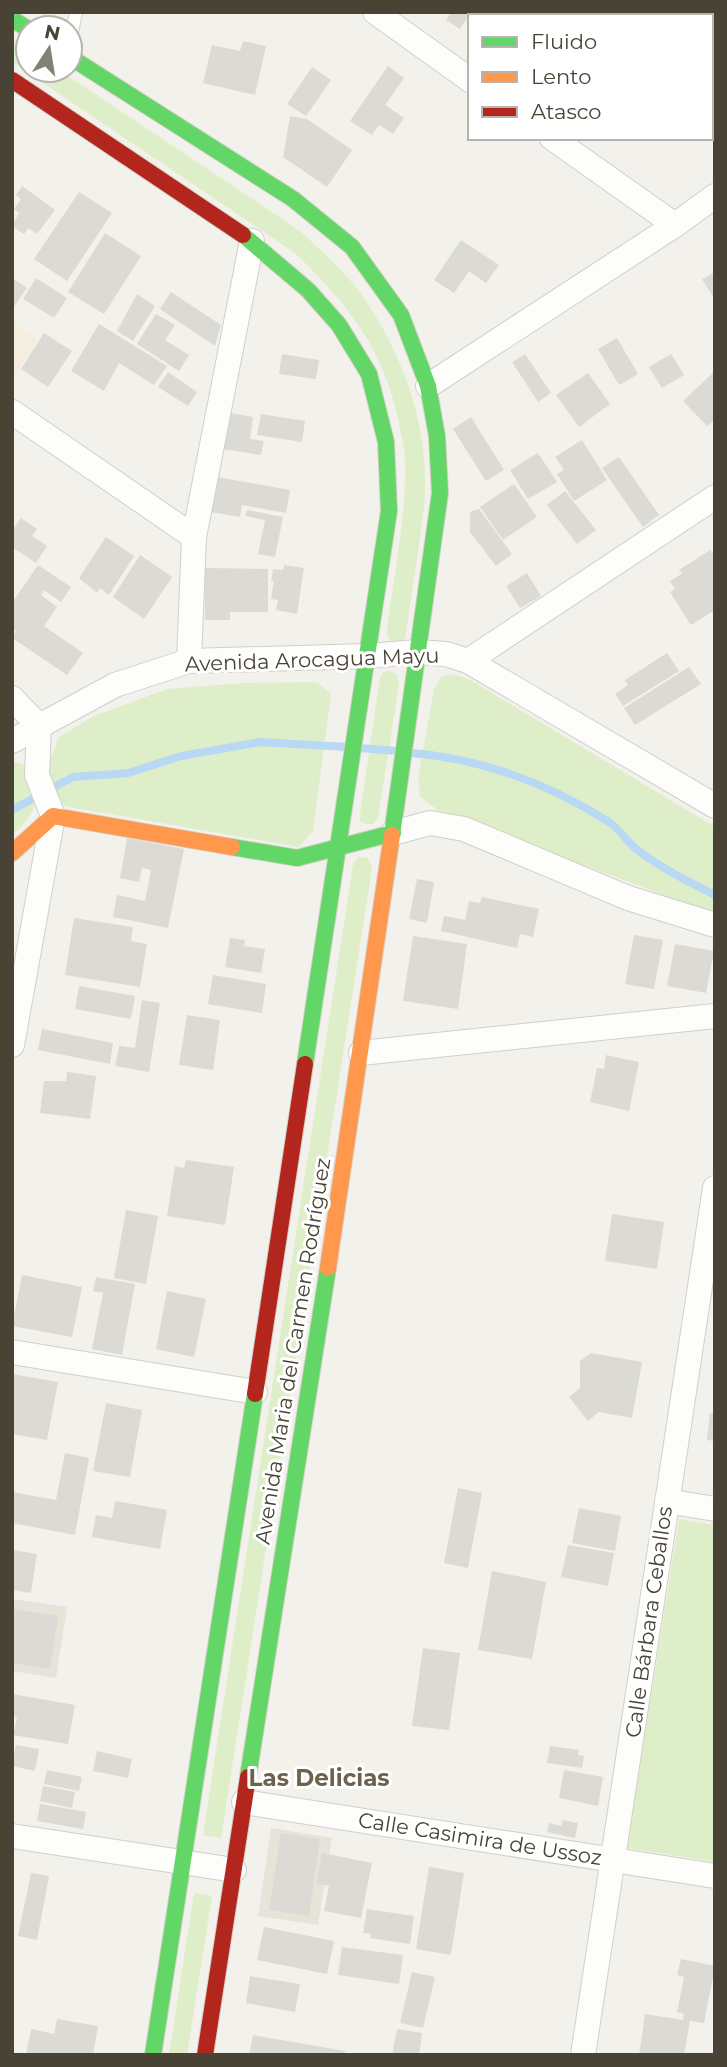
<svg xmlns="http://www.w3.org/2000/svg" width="727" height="2067" font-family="Montserrat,sans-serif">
<rect width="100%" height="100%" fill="#f2f1eb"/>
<g fill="#e7e3d8">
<path d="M12 1599 67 1607 56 1678 12 1671Z"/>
<path d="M271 1828 332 1838 318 1925 258 1916Z"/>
</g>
<path fill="#f5eddd" d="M12 322 38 339 16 373 12 371Z"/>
<g fill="#deeec9">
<path d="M12 39 28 49V70H59L300 231C322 252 346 272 363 297 405 357 431 433 424 507 419 551 411 595 405 639L399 642H392L388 636 387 629C394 574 407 516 405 460 405 448 401 435 399 423 384 349 348 304 295 253L12 62Z"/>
<path d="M391 671 397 675 399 684 378 818 373 824H365L360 821V815L380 677 383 672Z"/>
<path d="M454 674 470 680 715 827V914L441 812 420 797 418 778 434 689 441 677Z"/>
<path d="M317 682 331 694 313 831 299 847 64 806 54 789 47 768 59 737 94 716 167 689 244 683Z"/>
<path d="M12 761 25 765C34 803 44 807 12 835Z"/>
<path d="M358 857 368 858 372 868 221 1838 203 1835 353 865Z"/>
<path d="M679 1519 715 1525V1862L627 1848Z"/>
<path d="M194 1893 212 1896 187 2055H169Z"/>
</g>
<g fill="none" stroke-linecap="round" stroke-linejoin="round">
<g stroke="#b9d8f3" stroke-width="8">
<path d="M360 748 396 751"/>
<path d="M412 753C483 759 549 784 609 822 621 830 628 844 640 852 663 869 689 882 715 895"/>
<path d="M12 810 73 777 128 773 181 756 260 742 347 747"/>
</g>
</g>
<g fill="#dcdad4">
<path d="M451 12H471L460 29 446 20Z"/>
<path d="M243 41 266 46 255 95 203 83 212 45 240 51Z"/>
<path d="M388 66 404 78 385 105 404 118 393 134 379 125 372 135 350 121Z"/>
<path d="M312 67 331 80 306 116 287 104Z"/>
<path d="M290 116 307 119 352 150 327 187 283 157Z"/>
<path d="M22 186 55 210 37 234 28 228 24 234 12 226 19 213 14 209 21 199 16 195Z"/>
<path d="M79 192 112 213 67 281 34 259Z"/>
<path d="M105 233 141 256 104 314 68 292Z"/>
<path d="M461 240 499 265 486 283 469 271 454 293 434 280Z"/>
<path d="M715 272V300L702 279Z"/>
<path d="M12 278 27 288 12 309Z"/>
<path d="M36 278 67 298 54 318 23 299Z"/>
<path d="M171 292 221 325 215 346 160 309Z"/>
<path d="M137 294 155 306 133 341 117 331Z"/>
<path d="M156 314 175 325 165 340 189 355 179 371 137 344Z"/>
<path d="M99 324 167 366 154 385 119 363 104 391 71 371Z"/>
<path d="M44 333 72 351 48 387 21 369Z"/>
<path d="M617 338 638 374 619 385 598 349Z"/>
<path d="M282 354 319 360 316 379 279 374Z"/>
<path d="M525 354 551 393 538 402 512 362Z"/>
<path d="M671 354 684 375 662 388 649 367Z"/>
<path d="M715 371V420L707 426 683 401Z"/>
<path d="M168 372 197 392 188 406 158 387Z"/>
<path d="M588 373 610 404 579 427 556 395Z"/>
<path d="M230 413 253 417 250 439 264 441 261 455 223 449Z"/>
<path d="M261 414 305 421 302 442 257 435Z"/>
<path d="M471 417 504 470 486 481 453 429Z"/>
<path d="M582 440 607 480 574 501 557 474 564 470 555 457Z"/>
<path d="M538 453 557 482 528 499 510 470Z"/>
<path d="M619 457 659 515 643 527 602 468Z"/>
<path d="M217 477 290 490 286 513 242 505 240 517 211 512Z"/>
<path d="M514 484 537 517 503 540 480 507Z"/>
<path d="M565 491 596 530 577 544 547 505Z"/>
<path d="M479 509 512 554 496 566 470 532V512Z"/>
<path d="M247 510 283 517 275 557 258 554 265 520 245 516Z"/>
<path d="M21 518 37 529 32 536 47 546 36 563 12 547V531Z"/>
<path d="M106 537 134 556 109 595 100 588 97 593 79 578Z"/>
<path d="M710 550 715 556V610L691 625 670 592 675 589 670 581 683 573 679 570Z"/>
<path d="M140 555 172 577 144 619 113 597Z"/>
<path d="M38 565 71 587 61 602 44 590 41 595 57 607 44 626 83 653 67 675 12 638 16 631 12 628V603Z"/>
<path d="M284 565 304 568 297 614 276 610 278 600 271 599 274 581H271L273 569 283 570Z"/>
<path d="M205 568 268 569V612H230V620H205Z"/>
<path d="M527 573 541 596 520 608 506 586Z"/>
<path d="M667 653 679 671 623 706 615 694 628 685 625 680Z"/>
<path d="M689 667 701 684 635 725 624 708Z"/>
<path d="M127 838 184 849 168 928 113 917 117 895 145 901 151 870 142 868 139 882 120 878Z"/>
<path d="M417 879 434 882 427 923 409 919Z"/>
<path d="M482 897 539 909 533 937 520 934 517 948 441 931 444 916 465 920 469 901 480 903Z"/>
<path d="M74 918 133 927 131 941 147 944 140 987 65 975Z"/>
<path d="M634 935 663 940 654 989 625 984Z"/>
<path d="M413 936 467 944 458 1009 403 1001Z"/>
<path d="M230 938 245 940 244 946 265 949 261 973 225 967Z"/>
<path d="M675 944 714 951 706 993 667 986Z"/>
<path d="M213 975 266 984 262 1013 208 1004Z"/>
<path d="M79 986 135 996 131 1019 75 1009Z"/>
<path d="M142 1000 160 1003 149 1072 115 1066 119 1046 135 1048Z"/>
<path d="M187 1015 220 1020 213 1070 179 1065Z"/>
<path d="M42 1029 113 1043 110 1064 38 1050Z"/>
<path d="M606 1055 639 1062 629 1111 590 1102 597 1068 604 1069Z"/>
<path d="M67 1072 96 1076 90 1119 40 1113 44 1081H66Z"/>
<path d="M186 1160 234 1167 225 1225 167 1216 175 1166 184 1168Z"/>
<path d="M126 1210 158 1216 146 1284 114 1278Z"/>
<path d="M612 1214 664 1222 657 1269 605 1261Z"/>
<path d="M22 1275 82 1287 72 1337 12 1326Z"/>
<path d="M96 1277 135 1284 122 1355 92 1349 103 1293 93 1291Z"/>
<path d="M167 1291 206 1299 194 1357 156 1349Z"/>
<path d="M591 1353 642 1362 632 1418 599 1412 588 1421 569 1397 580 1388V1361Z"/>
<path d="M12 1374 58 1382 47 1440 12 1434Z"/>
<path d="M106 1403 142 1410 130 1477 93 1471Z"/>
<path d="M710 1413 715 1414V1441L707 1440Z"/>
<path d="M65 1453 89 1458 75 1535 12 1523V1492L56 1500Z"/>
<path d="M458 1488 482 1493 468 1568 444 1563Z"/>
<path d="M115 1501 167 1510 160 1549 92 1537 96 1515 112 1518Z"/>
<path d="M579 1508 621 1516 615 1551 572 1543Z"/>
<path d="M568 1545 614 1553 608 1586 561 1577Z"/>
<path d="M12 1550 37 1554 31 1593 12 1590Z"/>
<path d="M492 1571 546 1582 532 1659 478 1650Z"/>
<path d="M12 1609 58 1616 50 1669 12 1663Z"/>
<path d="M423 1648 460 1653 449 1730 412 1726Z"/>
<path d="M12 1694 75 1705 68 1744 13 1735 17 1717 12 1716Z"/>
<path d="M16 1745 39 1749 35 1771 12 1766Z"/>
<path d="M550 1746 579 1750 578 1755 584 1756 582 1768 547 1763Z"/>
<path d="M97 1751 132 1759 128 1778 93 1771Z"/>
<path d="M47 1770 82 1777 79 1791 44 1784Z"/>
<path d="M564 1770 603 1777 598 1806 559 1798Z"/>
<path d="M43 1786 75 1792 72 1808 40 1801Z"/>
<path d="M40 1804 86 1812 83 1829 37 1821Z"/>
<path d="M563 1820 578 1823 575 1838 547 1832 549 1823 561 1826Z"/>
<path d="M281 1833 320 1839 309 1916 269 1910Z"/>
<path d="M322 1853 372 1863 361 1918 324 1911 329 1886 316 1883Z"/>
<path d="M429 1867 464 1873 451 1955 416 1949Z"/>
<path d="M31 1873 49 1876 37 1940 18 1936Z"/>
<path d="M367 1909 414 1916 410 1944 370 1938 371 1934 363 1933Z"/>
<path d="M264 1927 334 1941 327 1974 257 1960Z"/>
<path d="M342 1947 403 1955 399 1984 338 1975Z"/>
<path d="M681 1959 715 1966 704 2023 690 2021 684 2055H639L645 2014 683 2020 684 2014 677 2012 684 1977 677 1975Z"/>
<path d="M412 1972 435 1977 423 2028 400 2023Z"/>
<path d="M250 1976 300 1984 295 2012 246 2003Z"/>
<path d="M57 2019 98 2026 93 2055H26L31 2029 54 2034Z"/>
<path d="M397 2029 422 2033 419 2055H392Z"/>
<path d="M253 2035 345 2051 344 2055H249Z"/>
</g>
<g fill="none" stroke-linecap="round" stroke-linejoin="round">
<defs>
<path id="lane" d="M70 43 76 12"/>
<g id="street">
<path d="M375 12 470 80"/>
<path d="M552 138 675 225"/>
<path d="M428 386 675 225 715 196"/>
<path d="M12 412 194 537"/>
<path d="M189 661 194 537 252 241"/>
<path d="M468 661 715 497"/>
<path d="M12 698 39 726"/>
<path d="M12 741 115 685 189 661 368 656 417 652 446 654 468 661 715 806"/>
<path d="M393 833 430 823 464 829 628 898 715 925"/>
<path d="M12 1045 53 816 37 775 39 726"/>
<path d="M361 1053 715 1016"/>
<path d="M12 1352 255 1392"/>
<path d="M667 1501 715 1509"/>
<path d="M244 1802 715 1876"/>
<path d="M12 1836 234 1870"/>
<path d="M583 2055 715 1188"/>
</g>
<g id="fast">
<path d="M12 19 28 29"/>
<path d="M70 57 293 199 352 247 401 315 428 386 437 436 440 493 392 835"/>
<path d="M243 235 308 290 339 325 369 374 386 442 389 511 305 1064"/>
<path d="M232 847 297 858 393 833"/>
<path d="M248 1777 328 1268"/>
<path d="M153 2055 255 1394"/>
</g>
<g id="slow">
<path d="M12 853 53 816 232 847"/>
<path d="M328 1268 392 835"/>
</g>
<g id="jam">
<path d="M12 80 243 235"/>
<path d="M255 1394 305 1064"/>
<path d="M205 2055 248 1777"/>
</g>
</defs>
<use href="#lane" stroke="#d0cfc9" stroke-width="14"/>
<use href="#street" stroke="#d0cfc9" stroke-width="26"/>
<use href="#fast" stroke="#d2cfc2" stroke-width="18"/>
<use href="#slow" stroke="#d2cfc2" stroke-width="18"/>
<use href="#jam" stroke="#d2cfc2" stroke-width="18"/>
<use href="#lane" stroke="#fdfdfc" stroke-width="12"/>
<use href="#street" stroke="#fdfdfc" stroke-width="24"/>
<use href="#fast" stroke="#63d668" stroke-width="16"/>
<use href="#slow" stroke="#ff974d" stroke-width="16"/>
<use href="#jam" stroke="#b3261e" stroke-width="16"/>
</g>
<g text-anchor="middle" stroke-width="6" stroke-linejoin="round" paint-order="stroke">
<g font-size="21" fill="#494336" stroke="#fff">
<text transform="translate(312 660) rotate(-2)" y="7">Avenida Arocagua Mayu</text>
<text transform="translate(293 1351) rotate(-81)" y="7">Avenida Maria del Carmen Rodríguez</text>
<text transform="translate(649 1622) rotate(-82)" y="7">Calle Bárbara Ceballos</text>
<text transform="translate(480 1839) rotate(9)" y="7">Calle Casimira de Ussoz</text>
</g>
<g font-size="23" font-weight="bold" fill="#6d624c" stroke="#fff">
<text x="319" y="1786">Las Delicias</text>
</g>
</g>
<rect width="727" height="2067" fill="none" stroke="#494336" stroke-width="28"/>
<rect x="468" y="14" width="245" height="126" fill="#ffffff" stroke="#b6b4af" stroke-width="2"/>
<rect x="482" y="37" width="35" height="10" fill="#63d668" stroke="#b6b4af" stroke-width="2"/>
<text x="531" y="49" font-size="21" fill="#494336">Fluido</text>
<rect x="482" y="72" width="35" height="10" fill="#ff974d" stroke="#b6b4af" stroke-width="2"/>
<text x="531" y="84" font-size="21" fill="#494336">Lento</text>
<rect x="482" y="107" width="35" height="10" fill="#b3261e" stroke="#b6b4af" stroke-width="2"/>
<text x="531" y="119" font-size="21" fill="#494336">Atasco</text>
<g transform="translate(49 49) rotate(12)"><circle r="33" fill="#ffffff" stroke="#b6b4af" stroke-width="2"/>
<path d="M0-5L12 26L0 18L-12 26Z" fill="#848075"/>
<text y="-10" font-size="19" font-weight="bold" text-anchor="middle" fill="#494336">N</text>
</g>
</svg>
